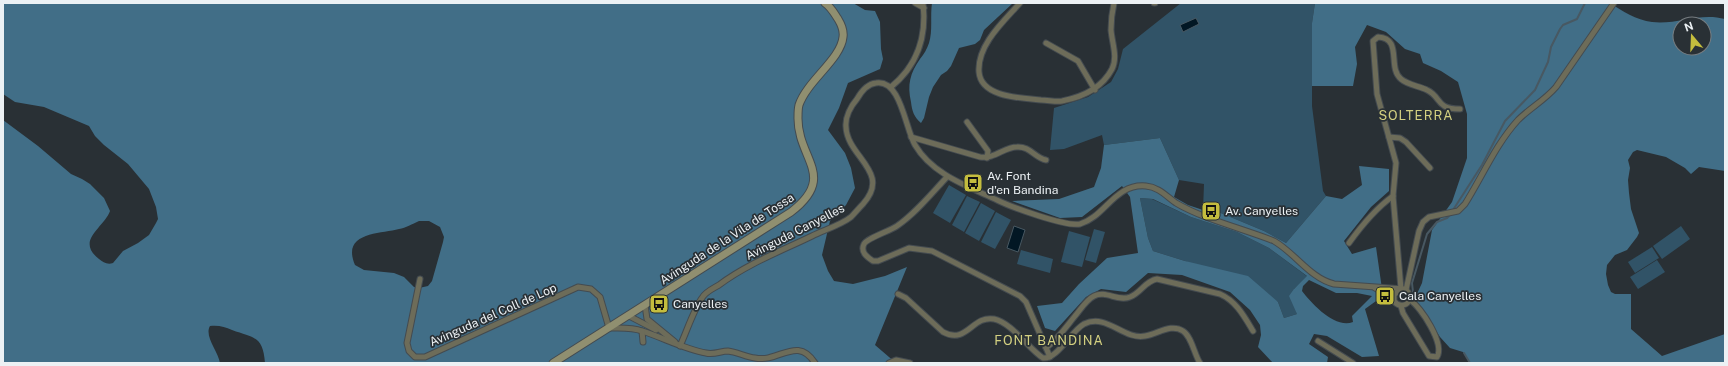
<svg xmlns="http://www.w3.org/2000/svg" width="1728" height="366" font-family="'Public Sans',sans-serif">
<rect width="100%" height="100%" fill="#293035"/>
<g fill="#315367">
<path d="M1181 3H1315L1312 23V106L1323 191 1326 196 1286 243 1264 231 1216 211 1203 210 1204 184 1179 180 1160 138 1104 145 1102 135 1064 149 1050 150 1054 108 1088 97 1111 82 1118 69 1123 49Z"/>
<path d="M949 185 966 195 950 223 933 213Z"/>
<path d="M967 196 980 202 964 232 952 225Z"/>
<path d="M1140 198 1152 199 1191 217 1237 232 1269 248 1308 277 1294 289 1297 314 1284 318 1278 302 1185 261 1153 251 1148 238Z"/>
<path d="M981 203 995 211 979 241 965 233Z"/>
<path d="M996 212 1011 220 995 249 981 242Z"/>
<path d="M1681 226 1690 239 1662 259 1653 246Z"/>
<path d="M1094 229 1105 232 1096 263 1085 260Z"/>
<path d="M1069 231 1090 237 1082 267 1061 262Z"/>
<path d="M1652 247 1659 258 1635 273 1628 262Z"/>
<path d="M1021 250 1053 259 1050 273 1017 264Z"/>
<path d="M1657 260 1665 272 1638 289 1630 277Z"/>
</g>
<g fill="#416e87" fill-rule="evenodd">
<path d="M3 3H853L865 10 875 11 880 22 881 49 883 59 880 69 848 83 839 108 828 130 845 153 851 168 855 188 846 205 830 221 822 255 828 271 834 281 853 284 885 276 907 267 875 345 896 363H265C263 336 254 338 232 330 225 327 219 325 210 326 204 336 218 351 220 363H3V120L38 146 71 174 82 179 90 184 104 198 110 211C104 228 75 240 99 259 103 262 107 265 113 263L123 251 138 243 149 235 156 223 158 219 156 207 149 189 128 164 104 145 95 136 89 126 44 107 15 102 3 94ZM419 221H429L440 227 444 237 443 242 432 281 428 286 419 288 414 287 404 277 394 273 364 270 355 265C341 232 380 234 399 229 406 228 412 224 419 221Z"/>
<path d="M932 3H1013L984 30 980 40 975 44 959 48 951 66 947 71 941 75 933 87 929 97 924 118 921 123C914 117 912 111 911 102 907 85 910 73 920 59 924 54 927 49 929 43 933 31 930 16 932 3Z"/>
<path d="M1315 3H1610C1622 11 1636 20 1652 22 1677 25 1700 12 1725 19V171L1699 167 1691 174 1685 168 1666 157 1637 150 1633 152 1628 160 1630 168 1628 180 1629 193 1631 209 1639 233 1637 237 1627 250 1615 255 1607 265 1606 274 1608 285 1611 292 1615 294H1631V329L1662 356 1725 334V363H1470L1463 352 1450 348 1440 337 1415 298 1422 283 1432 230 1452 202 1467 158V114L1458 82 1441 71 1423 63 1420 54 1405 49 1386 32 1367 25 1355 47 1357 64 1353 86H1312V23ZM1680 24H1704V48H1680Z"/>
<path d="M1160 138 1179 180 1174 197 1188 205 1203 210 1216 211 1264 231 1286 243 1326 196 1342 199 1362 185 1359 166 1389 169V191L1371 207 1344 241 1352 254 1376 247 1383 296 1365 309 1379 356 1362 357 1327 336 1314 334 1309 344 1328 357 1327 363H1273L1258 347 1261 335 1260 325 1250 310 1230 292 1182 275 1148 273 1126 292 1101 289 1086 297 1055 331 1045 328 1037 306 1062 303 1079 284 1107 258 1138 253 1130 197 1122 186 1082 217 1060 218 1012 201 1059 199 1094 187 1101 168 1104 145ZM1140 198 1153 199 1191 217 1237 232 1269 248 1307 276 1294 289 1289 296 1297 314 1284 318 1278 302 1248 276 1185 261 1153 251 1148 238ZM1309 280 1336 293H1357L1372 296 1352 316 1353 322C1335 329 1312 304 1302 291L1303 286Z"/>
</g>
<g fill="#021724" stroke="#485862">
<path d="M1196 18 1199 24 1183 32 1180 25Z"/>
<path d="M1014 226 1025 230 1018 252 1007 248Z"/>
</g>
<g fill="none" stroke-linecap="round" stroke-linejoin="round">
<g stroke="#485862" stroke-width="2">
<path d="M1453 210 1482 165 1505 121 1535 90 1548 62 1551 47 1560 29 1563 25 1577 19 1585 3"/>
<path d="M1413 292 1412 283 1427 234 1437 222 1447 218 1451 214"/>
<path d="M1464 353 1470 363"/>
</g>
<defs>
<g id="minor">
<path d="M915 3 924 8"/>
<path d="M1020 3C1004 21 977 45 979 72 981 98 1023 98 1041 100 1048 100 1056 102 1062 101 1083 97 1102 88 1112 69 1118 57 1112 43 1111 30 1111 21 1112 12 1114 3"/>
<path d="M1154 3H1155"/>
<path d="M1046 43 1078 61 1095 90"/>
<path d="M891 87C918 65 927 37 923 3"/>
<path d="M967 122 988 151 987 158"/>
<path d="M911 137 980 157C995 159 1004 147 1017 147 1030 146 1035 158 1046 160"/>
<path d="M1389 137 1400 138 1406 142 1430 168"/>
<path d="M947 177C931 194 916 213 897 226 890 231 867 238 864 244 860 252 867 257 873 261H878L909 248 932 251 1020 296 1026 302 1050 357"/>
<path d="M1349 243C1362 225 1375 209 1393 196"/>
<path d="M420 279 407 343 409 351 415 357H425L578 287 591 289 600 297 609 328C620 328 632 327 642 331 664 338 684 349 706 353 714 355 721 351 728 351 737 352 746 357 755 358 779 363 797 335 815 363"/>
<path d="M1375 288 1393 298"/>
<path d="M1401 289 1393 196 1396 163 1377 94 1373 41 1378 37C1403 38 1387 68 1401 79 1408 85 1419 86 1427 90 1442 97 1435 109 1460 109"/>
<path d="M1406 290 1419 231 1423 222 1429 217 1458 211 1465 204C1482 177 1496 144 1518 120 1530 108 1545 100 1556 87L1614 3"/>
<path d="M898 294 906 298 943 332C967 345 972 315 994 319 1012 323 1028 348 1043 358 1057 360 1071 331 1084 324 1107 313 1123 340 1145 336 1158 334 1171 323 1183 331 1192 337 1194 354 1200 363"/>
<path d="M645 305 647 319 675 342"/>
<path d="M1401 306 1403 313 1429 356 1437 357C1445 344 1421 307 1410 300"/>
<path d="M629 316 656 330"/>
<path d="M642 331 643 342"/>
<path d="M1318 341 1353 363"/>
<path d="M680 346C687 331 693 311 702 298 705 292 714 288 719 285 747 264 781 251 812 236 824 230 841 225 851 217 855 213 859 208 863 204 892 172 847 157 846 127 845 117 851 106 857 99 861 92 867 84 876 83 901 79 905 128 915 145 932 174 967 186 997 200 1011 207 1066 227 1080 224 1105 217 1115 183 1146 186 1159 187 1167 197 1176 203 1203 219 1244 229 1274 241 1295 253 1310 278 1334 284L1404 289 1408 292 1410 298C1408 306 1399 308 1394 301V295L1399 290"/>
<path d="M1046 348C1058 339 1066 327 1075 316 1081 309 1086 300 1094 296 1106 290 1118 302 1130 297 1141 293 1145 281 1157 279L1220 294C1236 301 1244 316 1253 331"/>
<path d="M889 363 896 360 910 363"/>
</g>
<path id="secondary" d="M553 363 791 212C838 176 797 159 798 117 798 113 798 109 799 105 807 81 841 59 843 37 844 31 841 24 838 19 834 13 831 7 825 3"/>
</defs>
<use href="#minor" stroke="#444b50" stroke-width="7"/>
<use href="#secondary" stroke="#444b50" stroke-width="9"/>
<use href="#minor" stroke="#6d6c59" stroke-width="5"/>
<use href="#secondary" stroke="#908f70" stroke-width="7"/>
</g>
<defs>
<symbol id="bus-square" viewBox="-11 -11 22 22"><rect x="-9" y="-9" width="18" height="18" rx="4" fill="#c4bd3e" stroke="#293035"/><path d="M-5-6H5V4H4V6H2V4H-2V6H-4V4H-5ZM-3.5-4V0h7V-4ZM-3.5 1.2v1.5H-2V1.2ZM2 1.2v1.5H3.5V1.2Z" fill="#111"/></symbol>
</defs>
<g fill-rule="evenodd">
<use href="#bus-square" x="962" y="172" width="22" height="22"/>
<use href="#bus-square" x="1200" y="200" width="22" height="22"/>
<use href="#bus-square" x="1374" y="285" width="22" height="22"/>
<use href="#bus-square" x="648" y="293" width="22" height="22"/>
</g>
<g text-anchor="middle" stroke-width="3.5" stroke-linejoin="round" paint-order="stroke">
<g font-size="12" fill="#ecf1f4" stroke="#293035" text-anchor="start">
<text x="987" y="180">Av. Font<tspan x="987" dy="14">d'en Bandina</tspan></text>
<text x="1225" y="215">Av. Canyelles</text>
<text x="1399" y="300">Cala Canyelles</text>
<text x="673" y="308">Canyelles</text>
</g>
<g font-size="12" fill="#ecf1f4" stroke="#293035">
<text transform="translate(795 232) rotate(-27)" y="4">Avinguda Canyelles</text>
<text transform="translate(727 239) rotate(-33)" y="4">Avinguda de la Vila de Tossa</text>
<text transform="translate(493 315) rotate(-24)" y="4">Avinguda del Coll de Lop</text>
</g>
<g font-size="13" letter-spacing="1" fill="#d3d081" stroke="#293035">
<text x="1416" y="120">SOLTERRA</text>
<text x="1049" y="345">FONT BANDINA</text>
</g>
</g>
<rect width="1728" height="366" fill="none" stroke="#ecf1f4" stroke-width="8"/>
<g transform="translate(1692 36) rotate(341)"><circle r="19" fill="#293035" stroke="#777d81"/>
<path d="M0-3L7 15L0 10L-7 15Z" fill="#c4bd3e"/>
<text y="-6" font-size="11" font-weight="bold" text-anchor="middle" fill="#ecf1f4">N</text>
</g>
</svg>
